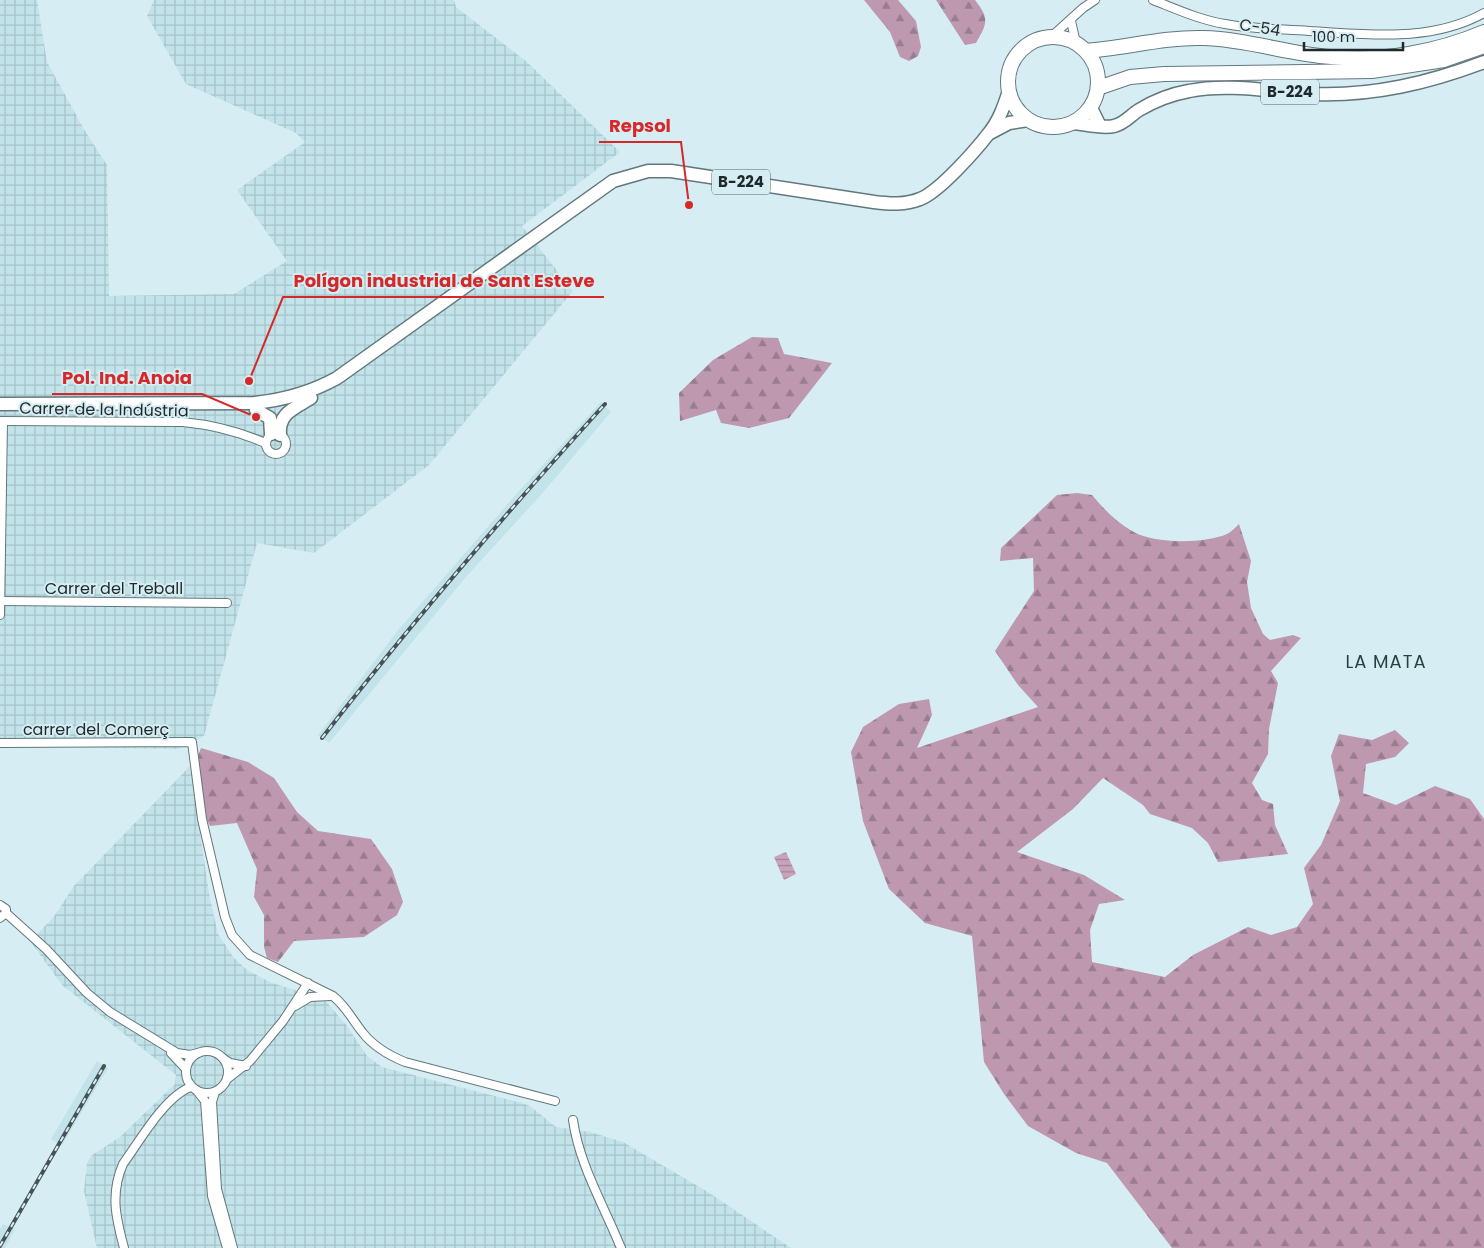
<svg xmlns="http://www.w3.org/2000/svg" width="1484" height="1248" font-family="Poppins,sans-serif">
<defs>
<pattern id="industrial-grid" width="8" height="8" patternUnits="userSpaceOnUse" patternTransform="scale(1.25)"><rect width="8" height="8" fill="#c2e3ea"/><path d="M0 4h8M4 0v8" fill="none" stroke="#a6c3c9"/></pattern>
<pattern id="forest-firs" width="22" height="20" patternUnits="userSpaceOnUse" patternTransform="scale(1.25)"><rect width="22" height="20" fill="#bd98ae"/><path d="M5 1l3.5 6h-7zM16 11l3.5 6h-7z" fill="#997c8e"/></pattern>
<pattern id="water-rules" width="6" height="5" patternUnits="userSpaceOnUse" patternTransform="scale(1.25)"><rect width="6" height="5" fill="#c8a3b9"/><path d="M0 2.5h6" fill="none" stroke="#a28597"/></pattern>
</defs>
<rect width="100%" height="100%" fill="#d6eef3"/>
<g fill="#c2e3ea">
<path d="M601 402 611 412 540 496 466 577 329 743 318 735 399 629 518 492Z"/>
<path d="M97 1061 108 1068 62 1145 51 1139Z"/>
<path d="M3 1224 15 1229 5 1248H0V1229Z"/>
</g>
<g fill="url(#industrial-grid)">
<path d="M0 0H37L47 62 85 131 107 165 109 296 234 294 287 261 237 190 305 142 296 133 186 84 147 16 154 0H454L456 7 527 62 620 152 522 226 573 291 429 465 314 553 257 543 204 736 179 749 0 746Z"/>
<path d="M190 766 209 893 218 934 234 958 247 970 272 983 324 999 347 1026 367 1056 382 1067 522 1103 530 1106 556 1127 590 1132 623 1142 708 1192 791 1248H97L84 1191 87 1163 92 1155 120 1137 175 1084 176 1075 62 985 30 941 53 918 74 886Z"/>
</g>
<g fill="url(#forest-firs)">
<path d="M864 0H898L916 21 921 47 918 56 909 61 900 57 890 32Z"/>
<path d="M936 0H975C990 19 987 24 976 43L965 45Z"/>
<path d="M752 337 778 338 784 354 832 363 789 418 749 428 721 423 716 410 680 421 679 393 713 360Z"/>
<path d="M1077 493 1092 495C1104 509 1116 522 1132 531 1153 544 1204 544 1227 534 1231 532 1235 528 1239 524L1251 561 1247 582 1251 608 1263 634 1270 640 1293 635 1301 638 1271 671 1278 683 1269 729 1268 754 1252 783 1262 800 1273 804 1275 825 1288 854 1218 862 1208 843 1192 828 1150 814 1143 805 1103 778 1073 809 1017 852 1084 875 1125 900 1099 904 1090 930 1092 962 1165 977 1193 955 1248 927 1271 935 1297 927 1313 904 1304 868 1321 845 1340 801 1331 756 1339 734 1372 740 1395 730 1409 743 1395 757 1366 764 1363 793 1396 805 1435 786 1470 799 1484 819V1248H1172L1107 1163 1076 1153 1028 1126 1004 1094 984 1062 972 936 925 923 889 889 863 821 851 752 863 727 899 704 929 699 932 715 917 748 1038 707 1018 685 995 651 1034 591 1033 558 1000 561 1001 548 1057 495Z"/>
<path d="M201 748 248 762 274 778 297 812 318 831 371 839 392 869 403 902 397 915 364 937 294 941 278 962 267 958 264 947V915L254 897 257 869 237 823 210 826 204 814 198 756Z"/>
</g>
<path fill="url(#water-rules)" d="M786 852 796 874 784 880 774 857Z"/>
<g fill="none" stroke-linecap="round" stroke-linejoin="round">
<defs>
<g id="street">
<path d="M1153 0C1176 9 1200 20 1225 24 1252 29 1281 29 1309 31 1368 34 1430 43 1484 13"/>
<path d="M1071 21 1076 43"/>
<path d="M1051 37 1083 8 1095 0"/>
<path d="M0 421 183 422C213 425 238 431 265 443"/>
<circle cx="276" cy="444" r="10"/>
<path d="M0 601 227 603"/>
<path d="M0 615 3 421"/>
<path d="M0 743 192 742 202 819 225 917 232 935 250 955 333 996C346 1006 353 1021 363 1033 374 1047 388 1055 405 1062L555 1101"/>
<path d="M0 905 6 909V913L0 918"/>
<path d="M6 913 46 949 87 993 110 1012 177 1053 190 1055 198 1053"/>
<path d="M295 1006 310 997 330 996"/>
<circle cx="207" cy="1072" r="21"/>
<path d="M171 1053 186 1069"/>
<path d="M224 1059 230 1063 246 1066"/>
<path d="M227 1079 250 1061 283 1021 308 983"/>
<path d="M198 1092 205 1101 212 1196 227 1248"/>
<path d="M215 1092 212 1102 217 1189 233 1248"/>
<path d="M573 1120C579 1164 604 1206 621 1248"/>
<path d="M124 1248C116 1218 110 1194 123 1164 139 1142 165 1096 191 1087"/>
</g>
<g id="primary">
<path d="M1091 108 1100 126"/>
<path d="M1073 123C1085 124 1102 129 1114 126 1124 124 1131 115 1139 110 1154 101 1172 94 1189 91 1229 83 1273 92 1314 94 1374 96 1428 83 1484 62"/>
<path d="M990 133 1009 123 1028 120"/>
<path d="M0 404 254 403C284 400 310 393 337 378L613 181 648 171H671L874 202C890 204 905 205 920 199 939 192 976 150 989 133 999 121 1004 106 1009 91"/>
<path d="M256 410 270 418 271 434"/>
<path d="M280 435C278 413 295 408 311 398"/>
</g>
<g id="highway">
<circle cx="1053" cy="82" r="45"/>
<path d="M1086 51C1126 48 1163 37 1203 38 1247 39 1288 54 1331 57 1382 62 1437 52 1484 32"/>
<path d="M1098 88 1130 77 1164 74 1372 71 1444 60 1484 46"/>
</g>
</defs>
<use href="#street" stroke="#62777c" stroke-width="10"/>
<use href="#primary" stroke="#62777c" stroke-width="15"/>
<use href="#highway" stroke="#62777c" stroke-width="16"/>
<use href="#street" stroke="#fff" stroke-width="8"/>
<use href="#primary" stroke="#fff" stroke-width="12"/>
<use href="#highway" stroke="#fff" stroke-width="14"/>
<defs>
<g id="rail">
<path d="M322 738C412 622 507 512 605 404"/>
<path d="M0 1246 104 1066"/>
</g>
</defs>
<use href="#rail" stroke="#465255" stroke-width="4"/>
<use href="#rail" stroke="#d6eef3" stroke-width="2" stroke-dasharray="5.5" stroke-linecap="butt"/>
</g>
<g text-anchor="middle" stroke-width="4" stroke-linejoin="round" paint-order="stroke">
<g fill="#d6eef3" stroke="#566366" stroke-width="1">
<rect x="1261" y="79.5" width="58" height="25" rx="4"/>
<rect x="712" y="169.5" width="58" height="25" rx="4"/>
</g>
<g font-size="15" font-weight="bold" fill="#1f282a">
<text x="1290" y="97">B-224</text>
<text x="741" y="187">B-224</text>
</g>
<g font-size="16" fill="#1f282a" stroke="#d6eef3">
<text transform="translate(1260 27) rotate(9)" y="6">C-54</text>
<text transform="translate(104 409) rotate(1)" y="6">Carrer de la Indústria</text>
<text x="114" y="594">Carrer del Treball</text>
<text x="96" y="735">carrer del Comerç</text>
</g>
<g font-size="18" letter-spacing="1" fill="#2b3f43" stroke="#d6eef3">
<text x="1386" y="668">LA MATA</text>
</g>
</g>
<path fill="none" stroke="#d62828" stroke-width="2" d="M689 205L681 142H599M249 381L283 297H604M256 417L202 394H52"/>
<g fill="#d62828" stroke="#d6eef3" stroke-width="2">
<circle cx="689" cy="205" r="5"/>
<circle cx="249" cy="381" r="5"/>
<circle cx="256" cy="417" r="5"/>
</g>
<g font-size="18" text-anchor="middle" font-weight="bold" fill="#d62828" stroke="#d6eef3" stroke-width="4" stroke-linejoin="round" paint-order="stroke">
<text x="640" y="132">Repsol</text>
<text x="444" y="287">Polígon industrial de Sant Esteve</text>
<text x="127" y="384">Pol. Ind. Anoia</text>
</g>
<path d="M1304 42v8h99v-8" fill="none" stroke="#1f282a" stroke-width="2.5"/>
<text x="1312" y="42" font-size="15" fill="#1f282a" stroke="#d6eef3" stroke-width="4" paint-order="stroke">100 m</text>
</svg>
